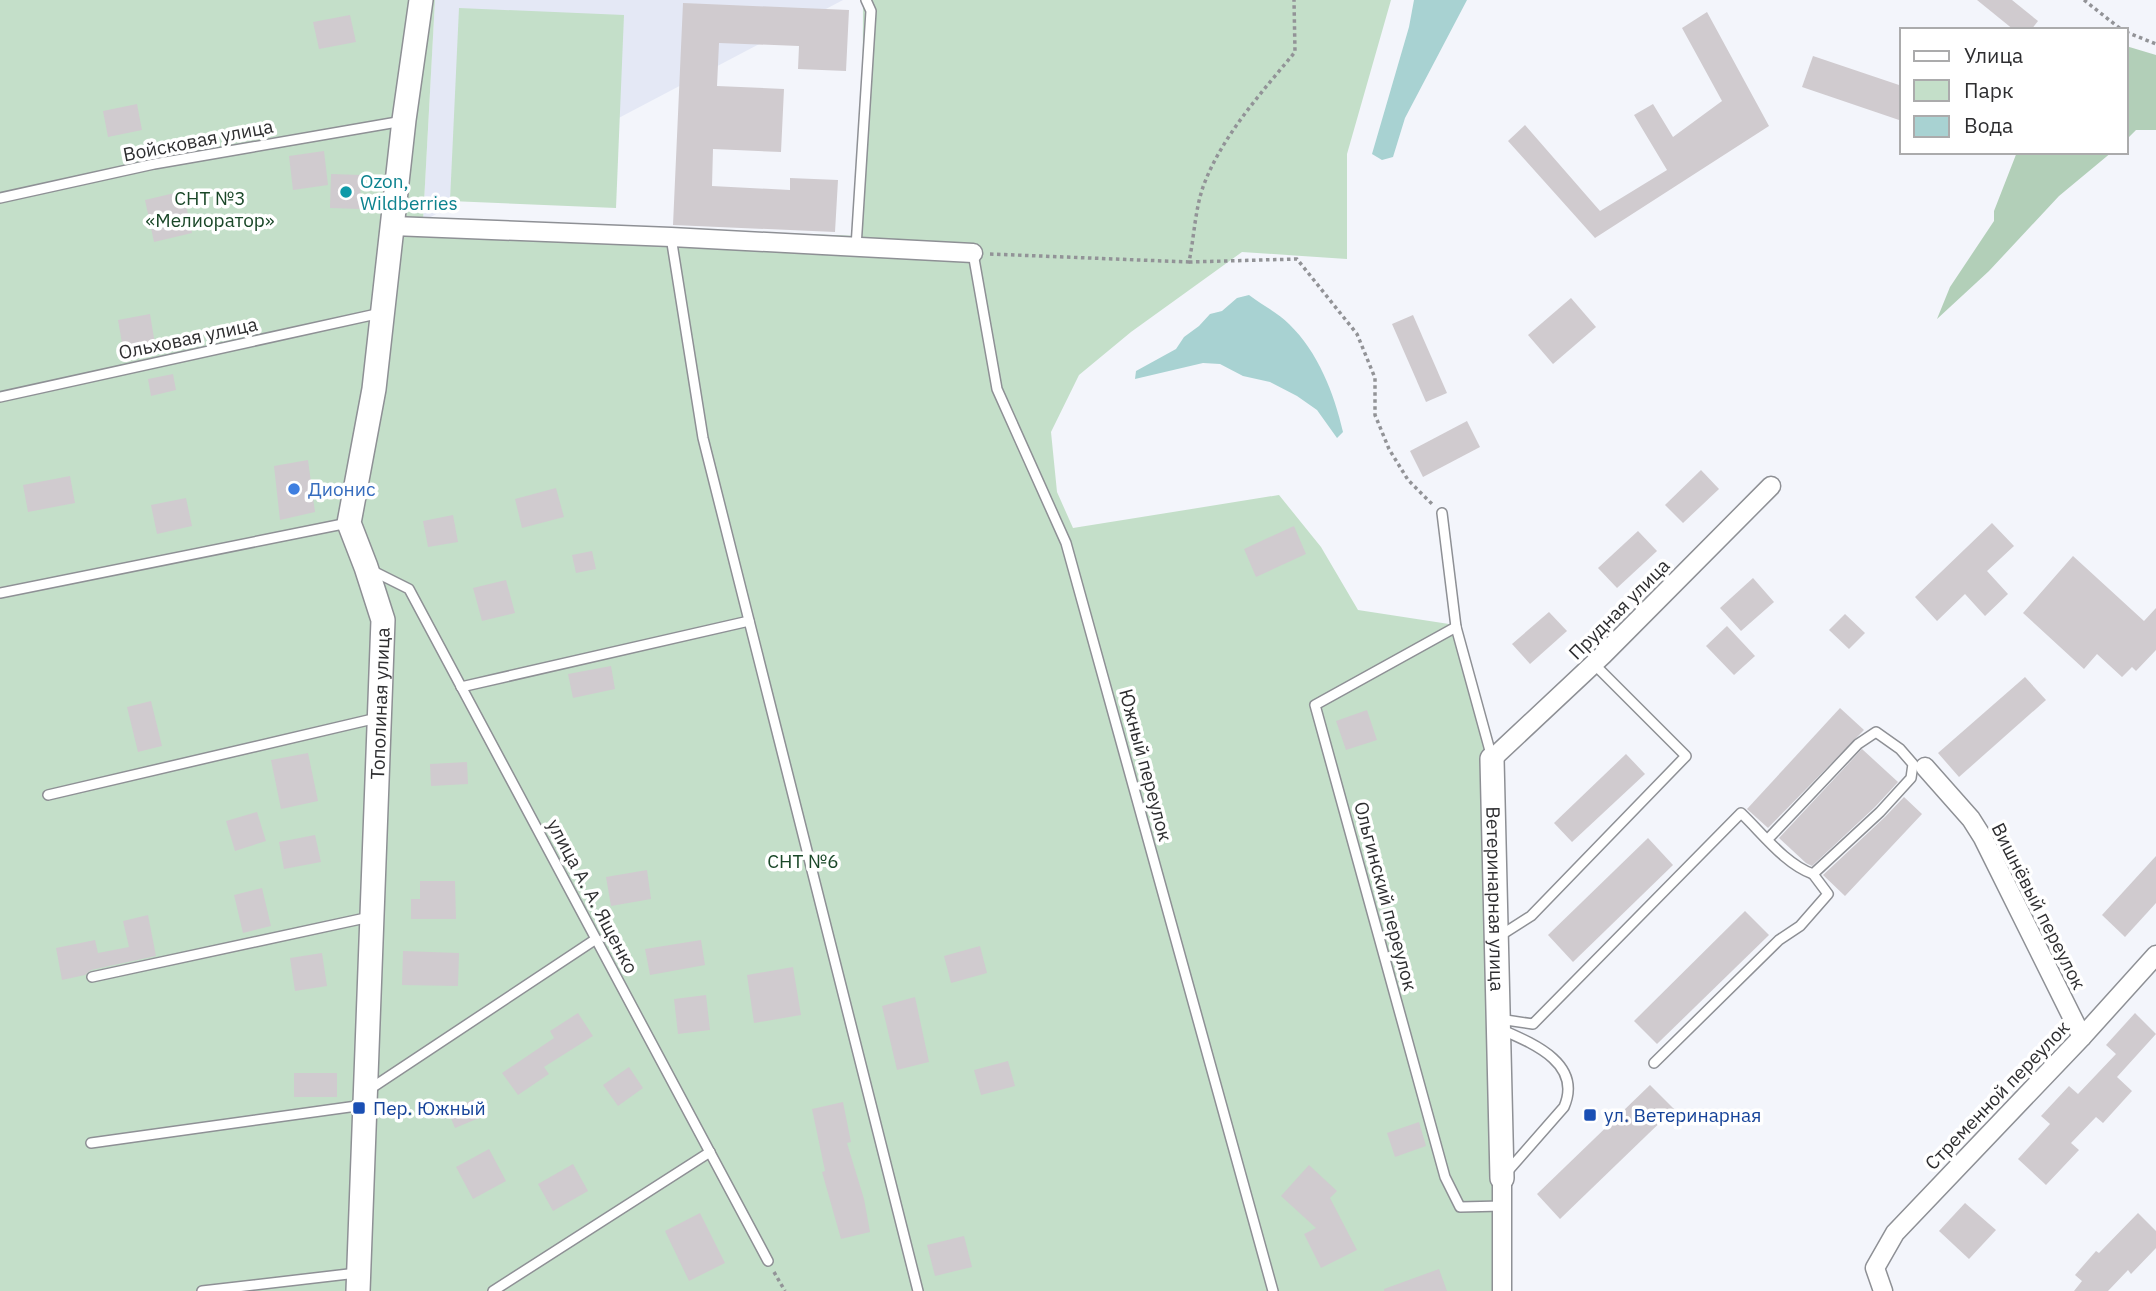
<svg xmlns="http://www.w3.org/2000/svg" width="2156" height="1291" font-family="'IBM Plex Sans',sans-serif">
<rect width="100%" height="100%" fill="#f3f5fb"/>
<path fill="#e4e8f5" d="M435 0H843L423 221Z"/>
<g fill="#c4dfc9">
<path d="M0 0H435L423 221 862 236 863 0H1391L1347 154V259L1242 252 1131 332 1079 375 1051 432 1057 492 1073 528 1279 495 1321 547 1358 610 1449 624 1497 761 1507 1291H0Z"/>
<path d="M459 8 624 15 616 208 450 201Z"/>
</g>
<g fill="#b2cfb8">
<path d="M2126 46 2156 55V130H2136L2126 140Z"/>
<path d="M2017 152H2112L2059 196 1989 271 1937 319 1950 287 1994 221V211Z"/>
</g>
<g fill="#a8d2d2">
<path d="M1414 0H1467L1405 118 1393 157 1382 160 1372 154 1409 27Z"/>
<path d="M1249 295C1262 305 1278 313 1289 324 1318 352 1334 393 1343 432L1337 438 1317 410 1297 396 1270 382 1243 376 1220 364 1203 363 1135 379 1136 371 1176 349 1184 337 1199 326 1210 314 1222 311 1237 298Z"/>
</g>
<g fill="#d0cbcf">
<path d="M1977 0H2012L2038 21 2031 30H2014Z"/>
<path d="M683 3 849 10 846 71 798 69 799 46 719 43 717 86 784 89 781 152 713 149 712 186 790 190V178L838 180 835 232 673 225Z"/>
<path d="M1707 12 1769 126 1595 238 1508 141 1525 125 1600 211 1667 170 1634 115 1653 104 1673 137 1722 101 1682 28Z"/>
<path d="M350 15 356 42 319 49 313 22Z"/>
<path d="M1813 56 1902 86V121L1802 87Z"/>
<path d="M137 104 142 130 108 137 103 111Z"/>
<path d="M324 151 328 185 293 190 289 156Z"/>
<path d="M331 174 361 175 360 209 330 208Z"/>
<path d="M183 191 192 233 154 242 145 200Z"/>
<path d="M1571 298 1596 327 1553 364 1528 335Z"/>
<path d="M150 314 155 344 123 349 118 320Z"/>
<path d="M1413 315 1447 393 1426 402 1392 324Z"/>
<path d="M173 374 176 390 151 396 148 379Z"/>
<path d="M1467 421 1480 447 1423 477 1410 451Z"/>
<path d="M308 460 315 512 280 520 274 466Z"/>
<path d="M1701 470 1719 489 1683 523 1665 505Z"/>
<path d="M70 476 75 503 28 512 23 485Z"/>
<path d="M556 488 564 517 522 528 515 499Z"/>
<path d="M186 498 192 526 157 534 151 505Z"/>
<path d="M453 515 458 542 428 547 423 521Z"/>
<path d="M1992 523 2014 546 1987 571 2008 594 1985 616 1965 594 1937 621 1915 597Z"/>
<path d="M1294 526 1306 554 1256 577 1244 549Z"/>
<path d="M1638 531 1657 551 1617 588 1598 568Z"/>
<path d="M592 551 596 569 576 573 572 555Z"/>
<path d="M2073 556 2144 621 2156 608V650L2136 671 2132 667 2122 677 2097 654 2084 669 2023 613Z"/>
<path d="M1753 578 1774 602 1741 631 1720 608Z"/>
<path d="M506 580 515 613 482 621 473 588Z"/>
<path d="M1549 612 1567 631 1530 664 1512 644Z"/>
<path d="M1845 614 1865 633 1849 649 1829 630Z"/>
<path d="M1727 626 1755 656 1734 675 1706 646Z"/>
<path d="M611 666 615 689 573 698 568 674Z"/>
<path d="M2025 677 2046 700 1959 777 1938 753Z"/>
<path d="M151 701 162 746 138 752 127 707Z"/>
<path d="M1840 708 1864 730 1768 828 1747 809Z"/>
<path d="M1367 710 1377 740 1346 750 1336 721Z"/>
<path d="M1862 749 1898 782 1875 807 1812 866 1806 863 1779 838Z"/>
<path d="M308 753 318 801 281 809 271 760Z"/>
<path d="M1626 754 1645 774 1572 842 1554 823Z"/>
<path d="M467 762 468 784 431 786 430 764Z"/>
<path d="M1904 797 1922 814 1845 896 1823 875 1885 817Z"/>
<path d="M257 812 266 841 235 851 226 821Z"/>
<path d="M315 835 321 862 284 869 279 842Z"/>
<path d="M1648 838 1673 865 1573 962 1548 935Z"/>
<path d="M2156 856V903L2125 937 2102 915Z"/>
<path d="M647 870 651 899 611 906 606 877Z"/>
<path d="M420 881H455L456 919H411V899H420Z"/>
<path d="M262 888 271 926 243 933 234 895Z"/>
<path d="M1745 911 1769 935 1657 1044 1634 1021Z"/>
<path d="M148 915 156 956 91 970 85 975 62 980 56 948 95 940 98 953 129 947 123 921Z"/>
<path d="M701 940 705 965 650 975 645 949Z"/>
<path d="M980 946 987 973 951 983 944 956Z"/>
<path d="M403 951 459 953 458 986 402 985Z"/>
<path d="M322 953 327 986 295 991 290 958Z"/>
<path d="M793 967 801 1015 754 1023 747 975Z"/>
<path d="M706 995 710 1030 678 1034 674 999Z"/>
<path d="M915 997 929 1062 897 1070 882 1006Z"/>
<path d="M578 1013 593 1036 544 1067 549 1074 518 1095 502 1073 554 1038 550 1031Z"/>
<path d="M2135 1013 2156 1034 2117 1077 2132 1091 2103 1123 2096 1117 2071 1143 2079 1150 2046 1185 2018 1159 2050 1124 2041 1116 2069 1086 2078 1094 2116 1054 2106 1045Z"/>
<path d="M1008 1061 1015 1086 981 1095 974 1070Z"/>
<path d="M629 1067 643 1088 618 1106 603 1085Z"/>
<rect x="294" y="1073" width="43" height="24"/>
<path d="M1650 1085 1674 1109 1560 1219 1537 1194Z"/>
<path d="M477 1098 484 1116 455 1128 448 1111Z"/>
<path d="M843 1102 851 1142 847 1143 864 1199 870 1232 841 1239 822 1172 825 1171 812 1109Z"/>
<path d="M1419 1122 1426 1146 1395 1157 1387 1133Z"/>
<path d="M489 1149 506 1181 473 1199 456 1167Z"/>
<path d="M573 1164 588 1191 553 1211 538 1184Z"/>
<path d="M1309 1165 1337 1191 1330 1198 1357 1250 1321 1268 1304 1234 1316 1228 1281 1196Z"/>
<path d="M1965 1203 1996 1230 1969 1259 1939 1231Z"/>
<path d="M700 1213 725 1263 689 1281 665 1231Z"/>
<path d="M2138 1213 2156 1231V1248L2131 1274 2128 1270 2108 1291H2074L2082 1281 2075 1275 2096 1251 2099 1253Z"/>
<path d="M964 1236 972 1267 935 1276 927 1245Z"/>
<path d="M1439 1269 1447 1291H1384V1289Z"/>
</g>
<g fill="none" stroke-linecap="round" stroke-linejoin="round">
<defs>
<g id="service">
<path d="M0 198 154 164 403 121"/>
<path d="M671 237 703 438 918 1291"/>
<path d="M856 247 871 11 866 0"/>
<path d="M973 253 997 389 1066 543 1273 1291"/>
<path d="M0 397 381 313"/>
<path d="M1442 513 1456 627 1492 758"/>
<path d="M371 570 409 589 768 1261"/>
<path d="M0 593 348 523"/>
<path d="M1456 627 1315 705 1445 1177 1460 1207 1502 1206"/>
<path d="M461 687 749 621"/>
<path d="M48 795 377 718"/>
<path d="M1498 937 1531 916 1686 756 1594 664"/>
<path d="M92 977 370 917"/>
<path d="M1499 1019 1533 1024 1741 813C1763 834 1785 864 1813 874L1880 812 1911 778 1913 764 1900 749 1876 732 1858 744 1768 839"/>
<path d="M1500 1029C1532 1043 1583 1063 1564 1107L1507 1172"/>
<path d="M1654 1063 1779 940 1800 926 1828 894 1813 874"/>
<path d="M367 1091 596 939"/>
<path d="M91 1143 364 1105"/>
<path d="M202 1291 357 1273"/>
<path d="M493 1291 710 1152"/>
</g>
<g id="minor">
<path d="M393 226 671 237 973 253"/>
<path d="M1492 759 1603 655 1771 486"/>
<path d="M1925 767 1971 819 1983 838 2082 1037"/>
<path d="M1502 1178V1291"/>
<path d="M1883 1291 1875 1268 1895 1233 2082 1037 2156 955"/>
</g>
<g id="tertiary">
<path id="s1" d="M1492 759 1502 1178"/>
<path id="s2" d="M358 1291 383 620 366 567 349 523 374 389 404 120 421 0"/>
</g>
</defs>
<use href="#service" stroke="#8e9095" stroke-width="12"/>
<use href="#minor" stroke="#8e9095" stroke-width="21"/>
<use href="#tertiary" stroke="#8e9095" stroke-width="26"/>
<g stroke="#929397" stroke-width="3.5" stroke-dasharray="3.5 3.5" stroke-linecap="butt">
<path d="M2084 0 2122 30"/>
<path d="M2126 32 2156 44"/>
<path d="M990 254 1189 262C1194 238 1195 210 1203 187 1221 137 1262 92 1295 52L1294 0"/>
<path d="M1189 262 1297 259 1357 334 1375 378V415L1389 449 1408 480 1433 505"/>
<path d="M774 1272 785 1291"/>
</g>
<use href="#service" stroke="#fff" stroke-width="9"/>
<use href="#minor" stroke="#fff" stroke-width="18"/>
<use href="#tertiary" stroke="#fff" stroke-width="23"/>
</g>
<circle fill="#0f9aa8" stroke="#fff" stroke-width="2.5" cx="346" cy="192" r="7"/>
<circle fill="#3f7fe0" stroke="#fff" stroke-width="2.5" cx="294" cy="489" r="7"/>
<g fill="#1a4fb4" stroke="#fff" stroke-width="2.5">
<rect x="352" y="1101" width="14" height="14" rx="3.5"/>
<rect x="1583" y="1108" width="14" height="14" rx="3.5"/>
</g>
<g text-anchor="middle" stroke-width="7" stroke-linejoin="round" paint-order="stroke">
<g font-size="19" fill="#2e2e30" stroke="#fff">
<text transform="translate(198 140) rotate(-11)" y="7">Войсковая улица</text>
<text transform="translate(188 338) rotate(-12)" y="7">Ольховая улица</text>
<text transform="translate(1619 609) rotate(-45)" y="7">Прудная улица</text>
<text dy="7" stroke="none"><textPath href="#s2" startOffset="588">Тополиная улица</textPath></text>
<text transform="translate(1146 765) rotate(75)" y="7">Южный переулок</text>
<text transform="translate(593 896) rotate(62)" y="7">улица А. А. Ященко</text>
<text transform="translate(1386 896) rotate(75)" y="7">Ольгинский переулок</text>
<text dy="7" stroke="none"><textPath href="#s1" startOffset="140">Ветеринарная улица</textPath></text>
<text transform="translate(2039 906) rotate(63)" y="7">Вишнёвый переулок</text>
<text transform="translate(1997 1095) rotate(-46)" y="7">Стременной переулок</text>
</g>
<g font-size="19" fill="#0d838f" stroke="#fff" text-anchor="start">
<text x="360" y="188">Ozon,<tspan x="360" dy="22">Wildberries</tspan></text>
</g>
<g font-size="19" fill="#1a4728" stroke="#fff">
<text x="210" y="205">СНТ №3<tspan x="210" dy="22">«Мелиоратор»</tspan></text>
<text x="803" y="868">СНТ №6</text>
</g>
<g font-size="19" fill="#366cbe" stroke="#fff" text-anchor="start">
<text x="308" y="496">Дионис</text>
</g>
<g font-size="19" fill="#164399" stroke="#fff" text-anchor="start">
<text x="373" y="1115">Пер. Южный</text>
<text x="1604" y="1122">ул. Ветеринарная</text>
</g>
</g>
<rect x="1900" y="28" width="228" height="126" fill="#ffffff" stroke="#ababac" stroke-width="2"/>
<rect x="1914" y="51" width="35" height="10" fill="#ffffff" stroke="#ababac" stroke-width="2"/>
<text x="1964" y="63" font-size="21" fill="#2e2e30">Улица</text>
<rect x="1914" y="80" width="35" height="21" fill="#c4dfc9" stroke="#ababac" stroke-width="2"/>
<text x="1964" y="98" font-size="21" fill="#2e2e30">Парк</text>
<rect x="1914" y="116" width="35" height="21" fill="#a8d2d2" stroke="#ababac" stroke-width="2"/>
<text x="1964" y="133" font-size="21" fill="#2e2e30">Вода</text>
</svg>
